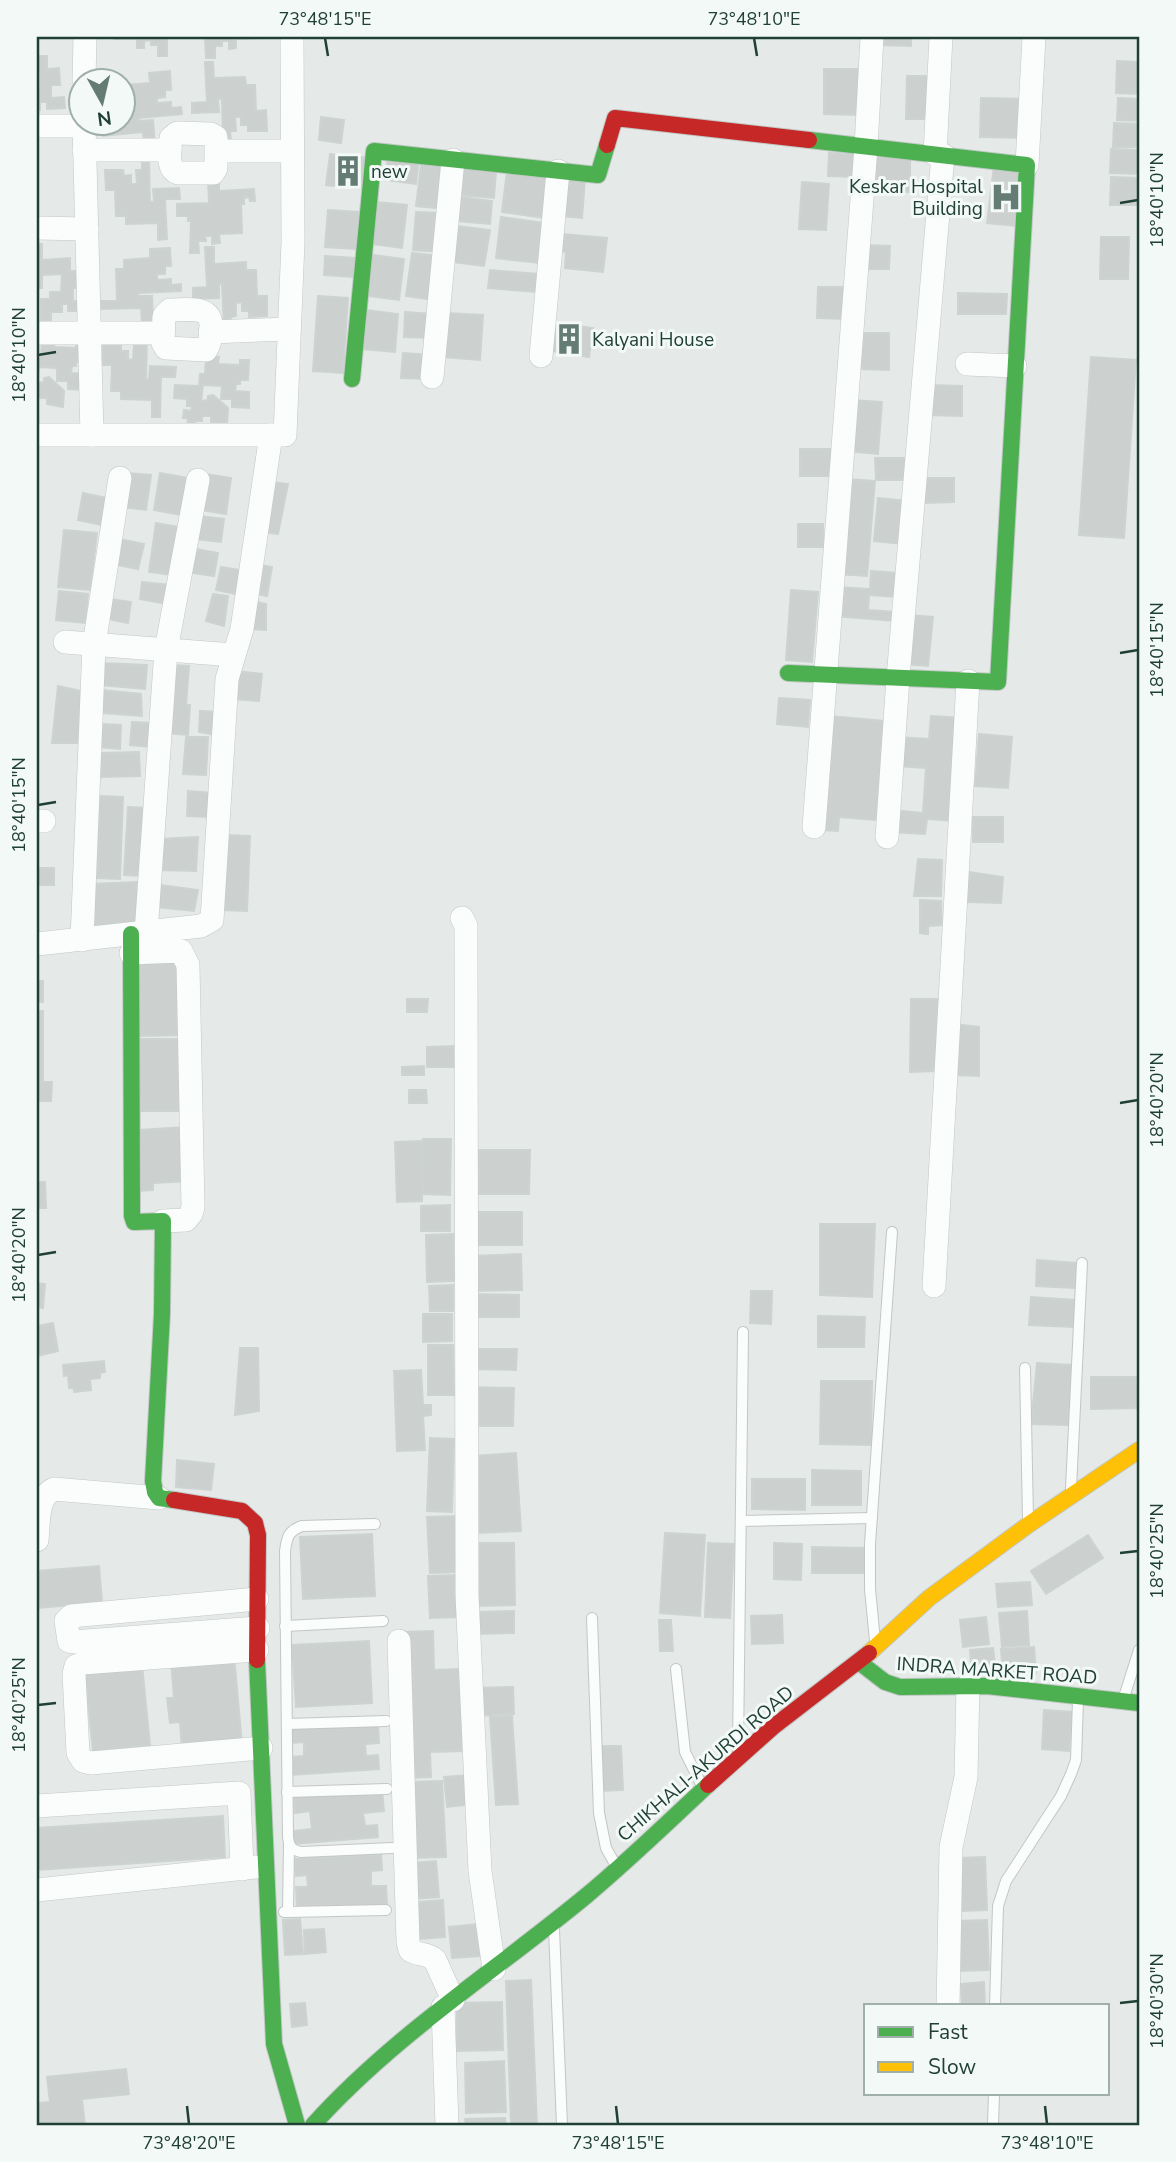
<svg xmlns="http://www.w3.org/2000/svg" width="1176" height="2162" font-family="'Nunito Sans',sans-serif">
<rect width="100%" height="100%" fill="#e5eae8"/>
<g fill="#ccd1cf" stroke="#cdd3d1" stroke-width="2">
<path d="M114 37H167V56H158V45H151V40L144 41V48H137V39H114Z"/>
<path d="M208 37H259V38L236 39V48L229 49V41H222V46H215V58H206L205 38Z"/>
<path d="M878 37H911V46L878 45Z"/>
<path d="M37 56H47V69L59 68 60 85H51V98L64 97 65 108 47 109V102H40V110H37V89H39V72H37Z"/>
<path d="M1117 61 1139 62V94L1116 93Z"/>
<path d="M205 62H213L214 78 245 77 246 85H255L256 111 266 110 267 131H248V125H241V117H235L236 131H230L231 141H223L222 99H218L219 112 192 113V103L207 102Z"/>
<path d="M824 69H859L858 115 824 114Z"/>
<path d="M170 71 171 90H165V97L157 98V103L171 102V108L181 107 182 114 139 118V121L153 120 155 146 144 147 143 132 103 136 102 127 119 126 118 122H122L124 85 150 83 149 73Z"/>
<path d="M907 76H932V119H906Z"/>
<path d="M981 98 1028 99 1027 138 980 137Z"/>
<path d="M1118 98 1139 99V121L1117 120Z"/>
<path d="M321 117 344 120 341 143 319 140Z"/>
<path d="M1114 123 1139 124V147H1113Z"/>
<path d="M1111 149 1139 150V174L1110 173Z"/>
<path d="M829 153 858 154 857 177 828 176Z"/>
<path d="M330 154 369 158 366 189 326 185Z"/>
<path d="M388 156 419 159 416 184 385 180Z"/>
<path d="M871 157H910V192L870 191Z"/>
<path d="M142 160H149L150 202H154L153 189 179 188 180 199H165L167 239 158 240V223L126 224V216H116L115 190H106L105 170H123L124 176 131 175V184H137L136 170H142Z"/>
<path d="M421 165 450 168 445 209 416 206Z"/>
<path d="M994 166 1026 171 1018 226 987 223Z"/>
<path d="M461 168 496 172 494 198 459 195Z"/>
<path d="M507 171 551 177 545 218 502 212Z"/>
<path d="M566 177 585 179 582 218 562 216Z"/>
<path d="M1111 177 1139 178V205H1110Z"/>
<path d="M219 179V191L254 189 255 201H250L249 197 244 198V204H241L242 233 219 234 220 243 212 244V236H205L206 241H198L199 253H190L191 221H188V216H177V204L209 203 208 180Z"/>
<path d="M802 182 829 184 826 230 799 229Z"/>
<path d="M460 197 492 201 490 224 457 221Z"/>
<path d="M376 202 407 205 402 248 371 244Z"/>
<path d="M328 210 359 212 356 249 325 247Z"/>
<path d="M416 212 443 213 440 252 413 250Z"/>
<path d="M501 217 545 223 539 263 496 258Z"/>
<path d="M457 226 490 230 484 266 452 262Z"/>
<path d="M562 234 607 238 603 272 565 268 566 252 560 251Z"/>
<path d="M1101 237H1129L1128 279H1100Z"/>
<path d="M37 244H42V260L70 258V271H82V288H73V301H86V311H68V304H62V312H51V320H41V299H50V292H61L62 274 42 275V288H37Z"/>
<path d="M862 245 890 246 889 269H862Z"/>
<path d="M205 247H214V264L246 262V270H256L257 296H267V316L249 317V311H242V302L236 303V316L231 317V327H224L222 284H219V298L193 299V288L207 287Z"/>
<path d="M170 248 171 266H165V274H157V280L171 279V285L181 284V291L138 293V296H152L153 322 142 323 141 308 101 309V301H117L116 269H124V260L150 258V249Z"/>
<path d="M412 253 440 256 434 300 406 296Z"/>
<path d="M373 255 404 259 399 300 368 296Z"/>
<path d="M325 256 355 258 354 277 324 275Z"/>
<path d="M490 270 539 274 537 292 488 288Z"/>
<path d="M818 287H845V319L817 318Z"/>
<path d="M958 293 1007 294 1006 314H958Z"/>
<path d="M318 296 348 298 343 373 313 371Z"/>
<path d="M366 310 398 314 395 352 363 349Z"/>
<path d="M405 312 433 314 432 338 404 337Z"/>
<path d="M445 313 483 315 480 360 442 357Z"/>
<path d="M549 322 593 328 589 357 545 350Z"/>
<path d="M861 333H889V370L861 369Z"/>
<path d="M140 336H147L146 379H149L150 366 176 367 175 377H161L160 417H152V400L121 399V391H111L112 365H102L103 345H121V351H128V359L133 360 134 346H140Z"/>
<path d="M42 339H55L54 347 76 348V341L85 342 84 362H76V366H72L71 373 85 374V390L68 389V381H57V368L39 367 37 383 44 382V378L49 377 64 391 63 407 47 404V398H38L37 403V356H41Z"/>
<path d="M403 353 431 355 429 379 401 378Z"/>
<path d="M206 356 219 357 218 364 240 365V360H249L248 380H240V384H236L235 391 249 392V408L232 407V399H221L222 386 203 385 201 401 208 400V396L213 395 228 408 227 425H216V422H211V416H202V421H195L194 431 187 430 188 418H183L184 410 191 411 192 406H187V399L174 398 175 385 199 386 200 374H205Z"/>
<path d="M1091 357 1136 360 1124 538 1079 535Z"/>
<path d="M929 385 962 386V416L928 415Z"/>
<path d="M850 400 882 402 878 454 846 451Z"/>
<rect x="800" y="449" width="31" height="27"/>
<path d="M875 458H905L906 480H876Z"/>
<path d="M126 473 151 475 146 510 121 507Z"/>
<path d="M160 473 188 478 182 515 154 510Z"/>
<path d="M206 474 231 478 226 514 201 510Z"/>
<path d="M923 478H954V502L923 503Z"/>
<path d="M845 479 875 481 867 576 837 574Z"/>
<path d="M272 482 288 484 278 534 260 532Z"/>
<path d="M83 493 107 498 102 525 78 520Z"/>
<path d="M878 498 907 501 903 544 874 541Z"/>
<path d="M198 516 224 519 221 542 196 539Z"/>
<path d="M156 523 179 527 172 575 149 572Z"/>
<rect x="798" y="524" width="25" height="23"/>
<path d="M64 530 97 533 90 590 58 587Z"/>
<path d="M119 539 144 544 138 569 113 564Z"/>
<path d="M190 548 218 553 214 576 186 572Z"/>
<path d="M255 564 272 567 267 596 251 593Z"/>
<path d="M221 567 246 571 241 595 216 590Z"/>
<path d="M871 571 899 573 897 597 869 595 868 610 896 612 895 621 834 616 836 587 870 589Z"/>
<path d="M142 582 170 585 167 604 140 599Z"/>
<path d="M791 590 818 592 812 662 786 660Z"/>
<path d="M59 591 88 594 85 623 56 620Z"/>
<path d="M213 594 228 596 224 626 206 621Z"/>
<path d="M110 599 131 602 128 623 108 619Z"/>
<path d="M253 601 266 604V630L248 629Z"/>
<path d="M908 615 933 617 928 666 903 664Z"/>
<path d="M100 663 147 665 145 689 100 685Z"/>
<path d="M172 665 189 666 186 705H190L188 735 166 733Z"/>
<path d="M235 671 262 674 259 701 233 699Z"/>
<path d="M58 686 81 691 78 743H52Z"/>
<path d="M101 690 141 694 142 716 103 713Z"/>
<path d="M779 698 810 700 808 727 777 724Z"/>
<path d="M200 711 221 712 217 735 199 732Z"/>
<path d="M829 716 884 721 876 820 839 817 838 831 821 830Z"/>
<path d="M931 716 964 718 956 821 927 819 925 834 892 832 893 810 923 813 926 768 897 766 899 737 929 739Z"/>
<path d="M132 722 153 723 151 747 130 745Z"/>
<path d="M100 724 121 725 120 749 98 747Z"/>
<path d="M979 734 1012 737 1008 788 975 786Z"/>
<path d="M186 737H208L206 775 183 774Z"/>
<path d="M139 752 140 776 100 777 102 753Z"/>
<path d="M188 791 212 793 210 817 187 816Z"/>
<path d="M100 796 123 797 120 879 97 878Z"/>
<path d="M128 807 148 808 143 876 124 875Z"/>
<rect x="973" y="817" width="30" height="25"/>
<path d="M225 835 250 836 247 911 222 910Z"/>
<path d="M198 837 196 871 159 870V839Z"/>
<path d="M918 859 942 860 941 896H914Z"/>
<rect x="37" y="868" width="17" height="17"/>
<path d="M969 872 1003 877 1001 903 967 902Z"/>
<path d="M137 882 139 926 93 929 91 884Z"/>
<path d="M160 885 198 890 194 911 156 907Z"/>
<path d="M920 900 941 901 942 925 928 926V934L920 933Z"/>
<path d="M178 958 184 1035 139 1036 141 959Z"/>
<rect x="37" y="981" width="6" height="21"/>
<path d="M407 999H428L427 1012H407Z"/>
<path d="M911 999H938L936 1071 910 1072Z"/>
<path d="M37 1011H43V1082H52L51 1101H37Z"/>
<path d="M954 1024 979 1027V1076L952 1075Z"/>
<rect x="140" y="1039" width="44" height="72"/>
<path d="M456 1046V1067H427V1047Z"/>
<path d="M424 1066V1075H402V1067Z"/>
<path d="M409 1090H426L427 1103H409Z"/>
<path d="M187 1127 189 1181 153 1183V1190L137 1191 139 1130Z"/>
<path d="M423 1139H451L450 1195 423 1194Z"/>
<path d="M421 1141 422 1201 397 1202 395 1142Z"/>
<path d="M479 1150H530L529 1194H479Z"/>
<path d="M37 1182H45L46 1208H37Z"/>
<path d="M450 1205V1231H421V1206Z"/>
<rect x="476" y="1212" width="46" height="33"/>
<path d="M820 1224H875L872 1297 820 1295Z"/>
<path d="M453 1234 454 1281 427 1282 426 1235Z"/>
<path d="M521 1254 522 1290 472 1291V1256Z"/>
<path d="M1037 1260 1076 1263 1074 1288 1036 1286Z"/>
<path d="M37 1283 45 1284 43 1308 37 1307Z"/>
<path d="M453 1285V1311H430L429 1286Z"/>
<path d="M751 1291H772L771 1324 750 1323Z"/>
<path d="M470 1294 519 1295V1317H470Z"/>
<path d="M1031 1297 1075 1300 1073 1327 1029 1325Z"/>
<path d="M423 1314H452V1341L423 1342Z"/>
<path d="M818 1316 865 1317 864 1347H818Z"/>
<path d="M53 1323 58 1351 37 1356V1326Z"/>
<path d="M428 1345H453L454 1395H428Z"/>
<path d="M240 1348H258L259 1411 235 1415Z"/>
<path d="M472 1349H517L516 1370 472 1369Z"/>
<path d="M104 1361 105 1372 100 1373V1378L90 1379 91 1390 74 1392V1388H69L68 1375 64 1376 63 1365Z"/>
<path d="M1037 1363 1072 1365 1068 1425 1031 1424Z"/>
<path d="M421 1370 423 1405H431V1415L423 1416 425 1450 397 1451 394 1371Z"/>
<path d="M1091 1377H1139V1408L1091 1409Z"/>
<path d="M821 1381H872L871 1445 820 1444Z"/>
<path d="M468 1387 514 1388 513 1426H467Z"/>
<path d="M430 1438 454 1439 452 1512 427 1511Z"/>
<path d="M516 1453 521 1531 478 1533 474 1456Z"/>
<path d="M177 1460 214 1464 211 1490 176 1487Z"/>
<path d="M812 1470 861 1471V1505H812Z"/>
<path d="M752 1479H805V1510L752 1509Z"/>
<path d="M458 1516 460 1572 430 1573 427 1517Z"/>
<path d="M665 1533 705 1535 700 1616 660 1613Z"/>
<path d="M372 1534 375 1596 303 1599 300 1537Z"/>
<path d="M1088 1535 1103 1558 1046 1594 1031 1571Z"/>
<path d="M474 1543H514L515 1605 475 1606Z"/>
<path d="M708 1543 734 1544 730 1618 705 1617Z"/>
<path d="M774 1543 802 1544 801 1580 774 1579Z"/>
<path d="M812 1547 866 1548V1573H812Z"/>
<path d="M99 1566 102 1602 39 1608 37 1571Z"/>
<path d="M457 1575 459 1617 430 1618 428 1576Z"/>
<path d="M1030 1582 1032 1605 998 1607 996 1584Z"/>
<path d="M514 1611V1633L476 1634V1612Z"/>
<path d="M1027 1611 1029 1645 1002 1647 999 1613Z"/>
<path d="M782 1615 783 1643 752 1644 751 1616Z"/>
<path d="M986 1617 989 1644 963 1647 960 1620Z"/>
<path d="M659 1620H671L673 1651H660Z"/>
<path d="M433 1631 434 1670 460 1669 462 1751 430 1752 431 1777 407 1778 402 1632Z"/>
<path d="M369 1641 372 1703 296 1707 292 1645Z"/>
<path d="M1034 1647 1036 1673 1003 1675 1001 1649Z"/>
<path d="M993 1648 996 1672 972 1675 970 1650Z"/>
<path d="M234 1655 242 1745 182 1750 180 1722 170 1723 167 1698H174L171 1660Z"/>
<path d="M142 1665 150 1745 93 1751 85 1672Z"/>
<path d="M513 1687 514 1714 473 1716 472 1688Z"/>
<path d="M1044 1710 1072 1712 1069 1751 1042 1749Z"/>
<path d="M512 1716 518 1804 496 1805 490 1717Z"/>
<path d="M378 1723 379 1743 365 1744 366 1756 378 1755 379 1769 291 1775 290 1757 304 1756V1742L290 1743 289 1729Z"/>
<path d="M597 1746H621L623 1790 599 1791Z"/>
<path d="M472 1775 474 1804 447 1807 444 1777Z"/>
<path d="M442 1781 446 1857 412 1858 408 1782Z"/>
<path d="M382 1790 384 1811 363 1813 365 1826 377 1825 378 1837 294 1844V1831L312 1829 310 1811 295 1813 294 1796Z"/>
<path d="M223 1816 225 1857 37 1870V1828Z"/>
<path d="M381 1855 382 1870 371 1871V1886H386L387 1904 297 1908 296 1887H308L307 1875 296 1876 295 1859Z"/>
<path d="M985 1857 987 1910 960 1911 958 1858Z"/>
<path d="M436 1861 439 1897 413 1899 411 1863Z"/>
<path d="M443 1900 445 1937 420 1939 417 1902Z"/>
<path d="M300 1919 303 1954 285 1955 283 1920Z"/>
<path d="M987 1920 989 1970 958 1971 956 1921Z"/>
<path d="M478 1924 480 1956 452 1958 449 1927Z"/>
<path d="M324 1929 326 1952 305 1954 304 1930Z"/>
<path d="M531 1980 537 2125H511L506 1981Z"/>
<path d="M984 1982 985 2006H962L961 1984Z"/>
<path d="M502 2002 503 2050 457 2051V2003Z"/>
<path d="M305 2003 307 2025 292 2027 290 2004Z"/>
<path d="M504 2061 506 2112 466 2113 465 2063Z"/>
<path d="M126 2069 129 2094 82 2099 85 2125H37V2103L50 2102 47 2077Z"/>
<path d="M505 2118 506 2125H466L465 2119Z"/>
</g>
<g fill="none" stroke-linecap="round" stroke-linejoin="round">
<defs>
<g id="lane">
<path d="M1025 1368 1028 1519"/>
<path d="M1071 1488 1082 1263"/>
<path d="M741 1521 872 1518"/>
<path d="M375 1524 302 1526C288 1531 287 1537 285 1551L288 1837C289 1847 292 1850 301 1852L392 1848"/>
<path d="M592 1618 599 1813 606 1848 615 1864"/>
<path d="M285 1626 383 1621"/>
<path d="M875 1641 870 1589V1544L892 1232"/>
<path d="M676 1669 685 1752 703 1788"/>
<path d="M1124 1697 1139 1650"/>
<path d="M287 1724 386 1721"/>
<path d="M738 1749 743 1332"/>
<path d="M287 1792 387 1789"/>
<path d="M284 1912H288L289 1845"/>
<path d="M288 1912 386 1910"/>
<path d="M554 1929 562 2125"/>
<path d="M995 2006 998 1906 1006 1881 1061 1796 1071 1774 1076 1760 1078 1700"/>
<path d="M993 2125 994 2094"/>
</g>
<g id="street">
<path d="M84 80 85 37"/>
<path d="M84 122 92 435"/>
<path d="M37 126H84"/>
<path d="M177 133 211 134 216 137V168L213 173H178C166 168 170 150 171 138Z"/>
<path d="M84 150H170"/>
<path d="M217 151H292"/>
<path d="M935 154 941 37"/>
<path d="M1027 165 1034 37"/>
<path d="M37 228 87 229"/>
<path d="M170 310C187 310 212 304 211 328 210 336 211 343 206 350L166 348 163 343 164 316Z"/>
<path d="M210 332 289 329"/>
<path d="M37 333H163"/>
<path d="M541 356 558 171"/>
<path d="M967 364 1015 366"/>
<path d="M432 377 453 160"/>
<path d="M37 435H285L293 242 292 37"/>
<path d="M65 642 233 655"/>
<path d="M37 821H44"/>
<path d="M814 827 866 147 872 37"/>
<path d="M887 837 898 678 943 155"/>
<path d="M462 918 466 926 467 1595 480 1871 494 1969"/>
<path d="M146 933 166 650 198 480"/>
<path d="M82 940 94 645 120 478"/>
<path d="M37 944 201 926 212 920 227 679 242 629 271 435"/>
<path d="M131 953 181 951 188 965 193 1207 191 1214 186 1220 163 1221"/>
<path d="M934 1286 968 681"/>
<path d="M37 1540C39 1523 36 1497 54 1489L159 1498"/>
<path d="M257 1599 71 1616 66 1621 69 1641 73 1642 258 1628"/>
<path d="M399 1641 408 1942 410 1950C418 1956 427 1952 435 1960L453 2000"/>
<path d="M257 1650 83 1663 76 1666 74 1674 78 1753 83 1761 91 1763 261 1748"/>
<path d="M37 1806 239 1793 242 1869"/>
<path d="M37 1890 256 1867"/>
<path d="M948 2006 951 1847 966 1777 968 1686"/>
<path d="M443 2007 447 2125"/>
</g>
<g id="fast">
<path d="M352 379 374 151 598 175 607 145"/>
<path d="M788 673 998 682 1027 165 809 140"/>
<path d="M131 934 132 1216 134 1222 163 1221 162 1314 153 1481 155 1492 159 1498 174 1500"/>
<path d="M257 1660 274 2044 297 2125"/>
<path d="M859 1662 885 1682 900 1687 987 1686 1139 1703"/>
<path d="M313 2125C393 2036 494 1972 586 1896 628 1861 668 1822 708 1785"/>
</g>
<path id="slow" d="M869 1653 929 1598 1028 1525 1139 1450"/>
<g id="jam">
<path d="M607 145 615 118 809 140"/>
<path d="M174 1500 242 1511 255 1523 258 1535 257 1660"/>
<path d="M708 1785 773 1727 869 1653"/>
</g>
</defs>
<use href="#lane" stroke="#c2c7c5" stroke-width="12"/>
<use href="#street" stroke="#c2c7c5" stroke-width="24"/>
<use href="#fast" stroke="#c0c8c5" stroke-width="18"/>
<use href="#slow" stroke="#c0c8c5" stroke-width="18"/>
<use href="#jam" stroke="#c0c8c5" stroke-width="18"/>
<use href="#lane" stroke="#fbfcfc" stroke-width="10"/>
<use href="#street" stroke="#fbfcfc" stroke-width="23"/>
<use href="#fast" stroke="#4caf50" stroke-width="16"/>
<use href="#slow" stroke="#ffc107" stroke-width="16"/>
<use href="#jam" stroke="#c62828" stroke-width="16"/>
</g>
<path fill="none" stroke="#204036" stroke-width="2.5" d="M325 38 328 56M754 38 757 56M1120 203 1138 200M38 355 56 352M1120 653 1138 650M38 805 56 802M1120 1103 1138 1100M38 1255 56 1252M1120 1553 1138 1551M38 1705 56 1703M1120 2003 1138 2001M187 2106 189 2124M616 2106 618 2124M1045 2106 1047 2124"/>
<defs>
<symbol id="building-bare" viewBox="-9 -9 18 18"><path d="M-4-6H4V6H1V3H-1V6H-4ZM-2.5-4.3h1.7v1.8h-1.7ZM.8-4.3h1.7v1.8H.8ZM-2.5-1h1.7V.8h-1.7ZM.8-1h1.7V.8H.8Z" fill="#657c74" stroke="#f3f9f6" stroke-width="2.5" paint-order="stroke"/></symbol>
<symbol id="hospital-bare" viewBox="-9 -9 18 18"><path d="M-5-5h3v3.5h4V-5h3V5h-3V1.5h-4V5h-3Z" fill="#657c74" stroke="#f3f9f6" stroke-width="2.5" paint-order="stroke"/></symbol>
</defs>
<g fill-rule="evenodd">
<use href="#building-bare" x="326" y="149" width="44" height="44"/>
<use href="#hospital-bare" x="984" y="175" width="44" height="44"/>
<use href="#building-bare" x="547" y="317" width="44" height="44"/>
</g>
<g text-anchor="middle" stroke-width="6" stroke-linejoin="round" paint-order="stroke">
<g font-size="19" fill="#204036" stroke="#f3f9f6" text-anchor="start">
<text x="371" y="178">new</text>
<text x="983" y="193" text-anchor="end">Keskar Hospital<tspan x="983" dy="22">Building</tspan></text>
<text x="592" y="346">Kalyani House</text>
</g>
<g font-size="19" fill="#204036" stroke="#f3f9f6">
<text transform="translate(997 1670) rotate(4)" y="7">INDRA MARKET ROAD</text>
<text transform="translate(705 1763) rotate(-41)" y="7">CHIKHALI-AKURDI ROAD</text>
</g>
</g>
<rect width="1176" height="2162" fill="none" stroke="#f3f9f6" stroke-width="77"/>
<rect x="864" y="2004" width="245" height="91" fill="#f3f9f6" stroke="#9fafa9" stroke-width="2"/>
<rect x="878" y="2027" width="35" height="10" fill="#4caf50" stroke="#9fafa9" stroke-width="2"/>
<text x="928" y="2039" font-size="21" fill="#204036">Fast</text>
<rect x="878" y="2062" width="35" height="10" fill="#ffc107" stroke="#9fafa9" stroke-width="2"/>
<text x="928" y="2074" font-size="21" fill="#204036">Slow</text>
<g transform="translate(102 102) rotate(172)"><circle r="33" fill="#f3f9f6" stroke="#9fafa9" stroke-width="2"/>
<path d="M0-5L12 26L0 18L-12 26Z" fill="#657c74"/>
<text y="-10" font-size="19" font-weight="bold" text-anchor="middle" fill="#204036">N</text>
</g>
<rect x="38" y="38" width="1100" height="2086" fill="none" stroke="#204036" stroke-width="2.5"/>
<g font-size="18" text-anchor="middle" fill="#204036">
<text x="325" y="25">73°48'15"E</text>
<text x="754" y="25">73°48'10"E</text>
<text transform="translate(1157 200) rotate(-90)" y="6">18°40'10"N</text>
<text transform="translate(19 355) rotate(-90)" y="6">18°40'10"N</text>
<text transform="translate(1157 650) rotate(-90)" y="6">18°40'15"N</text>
<text transform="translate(19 805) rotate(-90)" y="6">18°40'15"N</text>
<text transform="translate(1157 1100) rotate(-90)" y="6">18°40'20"N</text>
<text transform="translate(19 1255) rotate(-90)" y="6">18°40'20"N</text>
<text transform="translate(1157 1551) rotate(-90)" y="6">18°40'25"N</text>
<text transform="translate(19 1705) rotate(-90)" y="6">18°40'25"N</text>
<text transform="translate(1157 2001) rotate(-90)" y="6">18°40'30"N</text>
<text x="189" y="2149">73°48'20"E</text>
<text x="618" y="2149">73°48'15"E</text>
<text x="1047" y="2149">73°48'10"E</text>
</g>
</svg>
